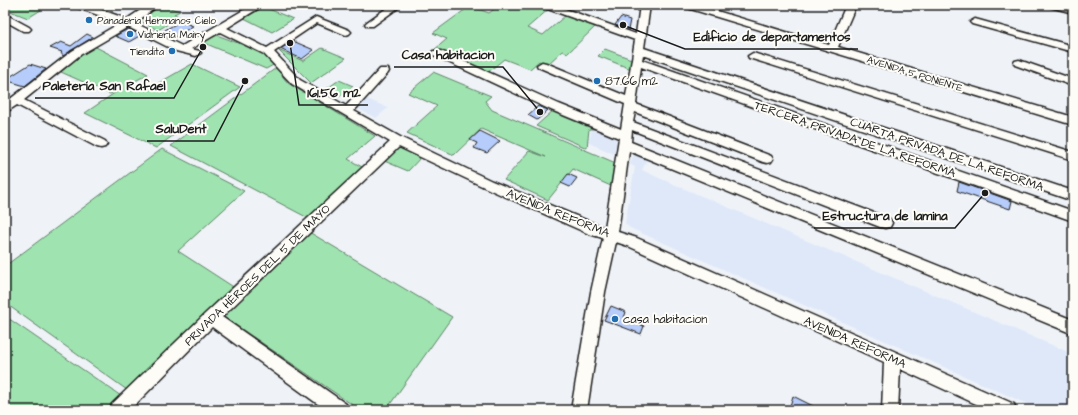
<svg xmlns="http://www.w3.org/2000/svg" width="1078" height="415" font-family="'Architects Daughter',sans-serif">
<rect width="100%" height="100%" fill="#eff3f8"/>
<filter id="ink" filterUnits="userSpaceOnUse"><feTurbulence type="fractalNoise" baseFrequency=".025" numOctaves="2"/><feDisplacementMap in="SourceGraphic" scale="8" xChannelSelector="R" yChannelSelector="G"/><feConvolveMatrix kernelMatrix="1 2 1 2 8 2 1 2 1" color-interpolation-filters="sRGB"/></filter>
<g filter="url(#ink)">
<g fill="#dee8f9">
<path d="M365 98 388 108 376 118 354 107Z"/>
<path d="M598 127 618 135 614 154 589 143 591 130 598 131Z"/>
<path d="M637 153 644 155 643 158 648 159 642 170 659 178 1073 354V410H1041L630 228 625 223 635 167 629 164 634 155 636 156Z"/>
</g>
<g fill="#9fe4b0" stroke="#5e8066">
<path d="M8 5H49L28 18 5 9Z"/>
<path d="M160 5 180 11 174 14 180 17 158 30 142 22 141 19Z"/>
<path d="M500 5H542L550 8 527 28 543 35 566 15 596 26 568 53 562 51 547 65 539 61 530 69 504 59 487 73 434 50 447 39 433 33 470 6 489 13Z"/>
<path d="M264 7 293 19 272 32 244 18Z"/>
<path d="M217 35 264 53 275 64 266 69 202 42Z"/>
<path d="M94 46 148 74 130 84 150 88 192 64 240 87 156 148 85 113 122 88 110 94 61 72 80 55Z"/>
<path d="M322 48 346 58 311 83 278 50 303 61Z"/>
<path d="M605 49 634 60 631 69 598 56Z"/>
<path d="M276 68 288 83 375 136 348 159 362 167 310 219 171 146Z"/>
<path d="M433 72 491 96 485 101 492 110 618 164 613 187 573 169 548 200 504 180 529 151 546 157 481 129 454 155 407 133 437 106 408 93Z"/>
<path d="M339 80 353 86 339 97 325 90Z"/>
<path d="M555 109 596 126V129H589L587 148 536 126Z"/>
<path d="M398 144 422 156 408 171 382 160Z"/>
<path d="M162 149 244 191 178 251 235 288 127 390 5 303V266Z"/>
<path d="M309 232 452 317 386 410H360L221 315Z"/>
<path d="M5 316 121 396 106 410H5Z"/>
</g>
<g fill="#b6cdfc" stroke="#1c1c1c">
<path d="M621 17 630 20 628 30 615 25Z"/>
<path d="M181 21 193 26 175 37 163 31Z"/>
<path d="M128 29 141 35 129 42 115 36Z"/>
<path d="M87 34 93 37 63 56 61 53 62 52 50 48 61 42 71 46Z"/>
<path d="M293 41 314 50 302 59 280 49Z"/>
<path d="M30 64 46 69 25 86 5 80Z"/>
<path d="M538 106 548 110 537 120 528 115Z"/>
<path d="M480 131 500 141 487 153 474 148 477 143 470 140Z"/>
<path d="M568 174 577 178 570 187 561 183Z"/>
<path d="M959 182 1012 201 1010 209 957 191Z"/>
<path d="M611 306 626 312 624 318 644 326 641 334 604 320Z"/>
<path d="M793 396 821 410H799L790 406Z"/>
</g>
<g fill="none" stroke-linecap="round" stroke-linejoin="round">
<defs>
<g id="street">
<path d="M74 5H88L127 19 148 5H159L135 23 182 46 252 5H264L227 28 267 48 316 17 349 30 351 32 349 34 346 35 317 23 274 52 300 80 346 106 380 69H388L389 71 388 73 354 111 402 138 492 181 605 228 619 138 551 110 433 55 432 53 433 51H441L559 104 621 129 625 104 538 67 537 65 542 62 546 63 626 96 635 40 542 7 540 5H554L636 34 640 5H650L644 48 1073 191V201L643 55 642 60 1073 211V221L641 67 636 104 771 156 773 159 771 162 767 163 763 162 635 112 633 122 890 219 892 223 890 227 885 228 880 227 632 130 631 142 1073 320V334L629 151 618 232 637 238 1014 404 1016 410H989L900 369 898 410H882L884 362 628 246 616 242 605 292 587 410H571L591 292 603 238 589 234 484 187 399 147 222 317 346 404 348 410H326L212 327 130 410H110L112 404 206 313 390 142 292 84 264 54 220 32 191 49 200 51 201 53 196 56 176 51 128 27 80 55 24 100 105 141 107 144 105 147 101 148 97 147 17 105 5 113V103L72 51 120 23 76 7Z"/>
<path d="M391 5H402L373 26H367L365 24 367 22Z"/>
<path d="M682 5H697L829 45 846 5H856L838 47 1073 117V125L684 7Z"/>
<path d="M1048 5H1064L1073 7V13L1050 7Z"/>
<path d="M5 14 29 27 31 29 29 31H23L5 21Z"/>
<path d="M975 19 1073 46V52L972 24 970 22Z"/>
<path d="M753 53 1073 152V160L749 58 748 56Z"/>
<path d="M1019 60 1073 79V86L1015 65 1014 63 1015 61Z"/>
</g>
</defs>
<use href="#street" stroke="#1c1c1c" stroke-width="3"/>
<use href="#street" fill="#fdfcf7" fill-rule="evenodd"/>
</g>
</g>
<g fill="#1f6fb2" stroke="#fdfcf7" stroke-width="1.5">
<circle cx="89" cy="20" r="4"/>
<circle cx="130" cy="34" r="4"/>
<circle cx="172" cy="51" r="4"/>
<circle cx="597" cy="81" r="4"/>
<circle cx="615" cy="319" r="4"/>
</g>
<g text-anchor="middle" stroke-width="4" stroke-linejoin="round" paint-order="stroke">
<g font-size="10" fill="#1c1c1c" stroke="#fdfcf7" text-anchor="start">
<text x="97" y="24">Panadería Hermanos Cielo</text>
<text x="138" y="38">Vidriería Mairy</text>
<text x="164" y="55" text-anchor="end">Tiendita</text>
</g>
<g font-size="10" fill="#1c1c1c" stroke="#fdfcf7">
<text transform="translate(915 73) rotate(17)" y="4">AVENIDA 5 PONIENTE</text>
</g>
<g font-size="12" fill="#1c1c1c" stroke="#fdfcf7" text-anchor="start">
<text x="605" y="85">87.66 m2</text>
<text x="623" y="323">casa habitacion</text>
</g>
<g font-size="12" fill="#1c1c1c" stroke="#fdfcf7">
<text transform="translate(855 139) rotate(19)" y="4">TERCERA PRIVADA DE LA REFORMA</text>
<text transform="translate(947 154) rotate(19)" y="4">CUARTA PRIVADA DE LA REFORMA</text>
<text transform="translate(558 213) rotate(22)" y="4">AVENIDA REFORMA</text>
<text transform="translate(257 275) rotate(-44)" y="4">PRIVADA HÉROES DEL 5 DE MAYO</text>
<text transform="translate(855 342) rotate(24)" y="4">AVENIDA REFORMA</text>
</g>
</g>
<path fill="none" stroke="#1c1c1c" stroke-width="1.5" d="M623 25L685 49H858M540 112L503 67H394M203 47L174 98H35M290 43L299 105H368M245 81L214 141H147M985 193L955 228H814"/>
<g fill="#1c1c1c" stroke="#fdfcf7" stroke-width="1.5">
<circle cx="623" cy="25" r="4"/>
<circle cx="540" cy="112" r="4"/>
<circle cx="203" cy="47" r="4"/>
<circle cx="290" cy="43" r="4"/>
<circle cx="245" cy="81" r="4"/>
<circle cx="985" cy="193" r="4"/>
</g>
<g font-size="13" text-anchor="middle" font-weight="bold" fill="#1c1c1c" stroke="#fdfcf7" stroke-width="4" stroke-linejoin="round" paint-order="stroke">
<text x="772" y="41">Edificio de departamentos</text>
<text x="448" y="59">Casa habitacion</text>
<text x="104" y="90">Paletería San Rafael</text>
<text x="334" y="97">161.56 m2</text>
<text x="181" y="133">SaluDent</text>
<text x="885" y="220">Estructura de lamina</text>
</g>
<rect width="1078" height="415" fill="none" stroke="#fdfcf7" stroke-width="20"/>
<rect x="10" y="10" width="1058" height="395" fill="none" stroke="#1c1c1c" stroke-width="1.5" filter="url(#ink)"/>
</svg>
